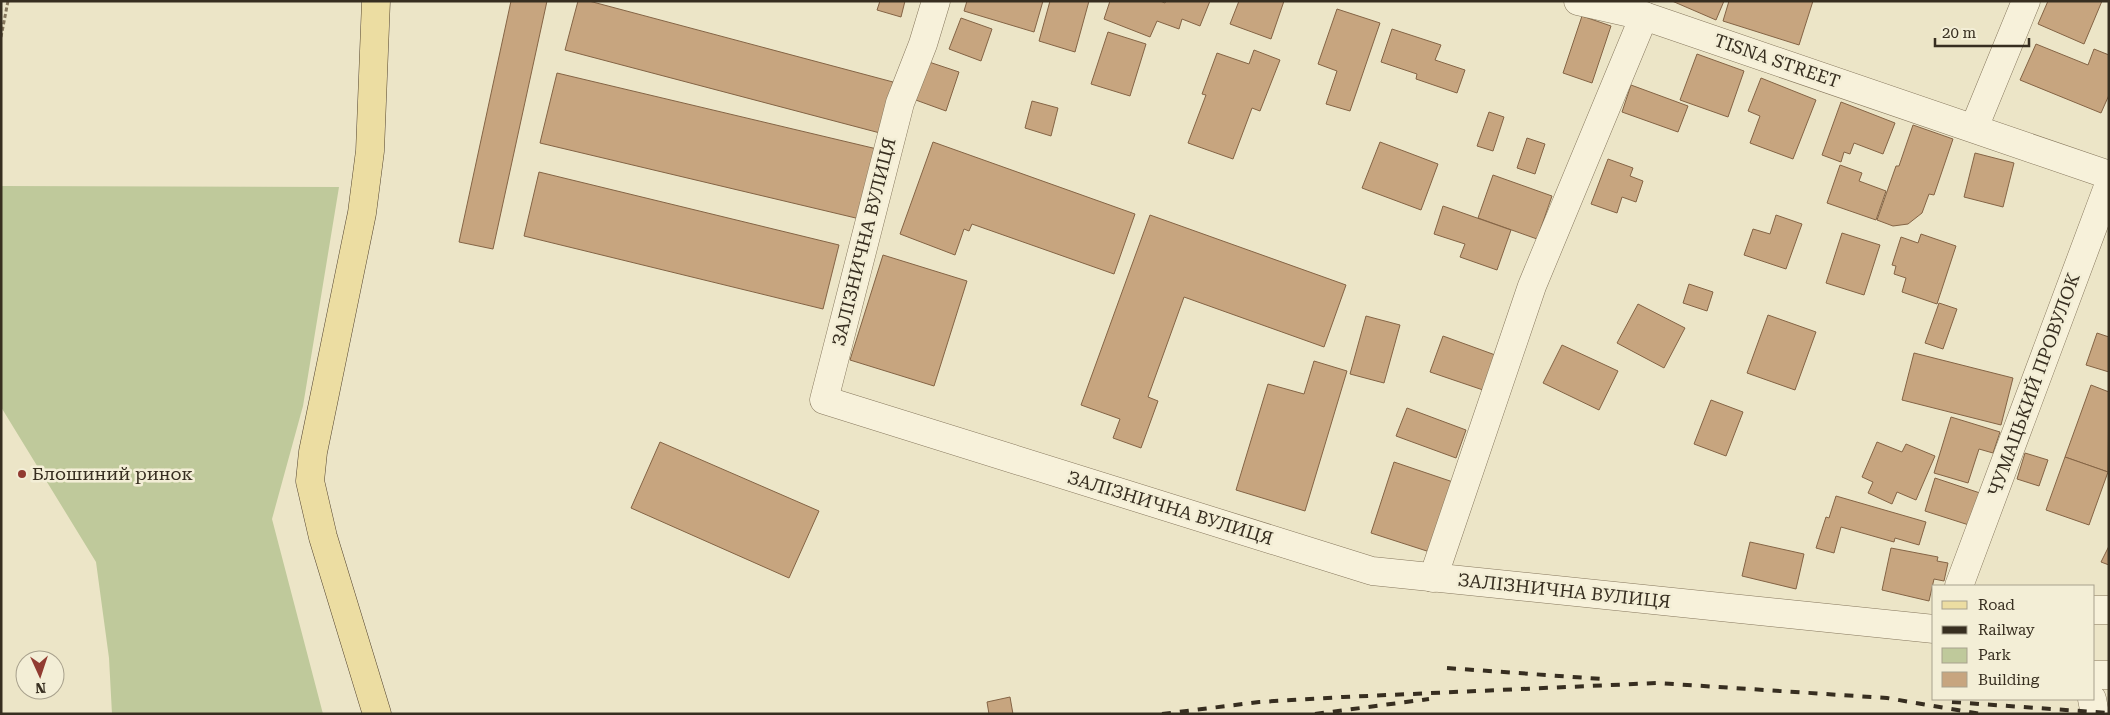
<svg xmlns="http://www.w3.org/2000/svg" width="2110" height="715" font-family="'Roboto Serif',serif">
<rect width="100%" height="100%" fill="#ece5c7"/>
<path fill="#bfc99b" d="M1 186 339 187 303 406 272 519 323 714H112L109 658 96 562 1 407Z"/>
<g fill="#c7a57f" stroke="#846445">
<path d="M511 1H547L493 249 459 242Z"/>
<path d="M578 1H589L893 82 880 133 565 50Z"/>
<path d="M880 1H905L901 17 877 10Z"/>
<path d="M967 1H1043L1034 32 964 11Z"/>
<path d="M1050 1H1089L1075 52 1039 41Z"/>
<path d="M1110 1H1160L1165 3 1166 1H1210L1200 26 1182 19 1179 29 1157 21 1150 37 1104 19Z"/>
<path d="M1239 1H1284L1271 39 1230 24Z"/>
<path d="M1672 1H1724L1716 20Z"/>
<path d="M1729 1H1813L1799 45 1723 21Z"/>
<path d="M2048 1H2102L2084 44 2038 24Z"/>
<path d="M1337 9 1380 23 1350 111 1326 104 1337 71 1318 64Z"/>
<path d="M1582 16 1611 26 1592 83 1563 73Z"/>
<path d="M961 18 992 29 981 61 949 49Z"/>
<path d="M1392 29 1441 45 1435 60 1465 70 1457 93 1416 79 1417 74 1381 62Z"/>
<path d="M1108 32 1146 44 1130 96 1091 84Z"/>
<path d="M2036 44 2088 65 2094 49 2109 55V95L2101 113 2020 80Z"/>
<path d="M1254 50 1280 60 1260 111 1252 108 1233 159 1188 143 1206 95 1202 94 1217 53 1249 64Z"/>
<path d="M1697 54 1744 71 1728 117 1680 100Z"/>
<path d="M926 61 959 72 946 111 913 99Z"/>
<path d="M557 73 877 149 860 219 540 143Z"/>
<path d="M1761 78 1816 100 1793 159 1750 143 1760 116 1748 111Z"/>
<path d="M1631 85 1688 106 1678 132 1622 112Z"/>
<path d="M1032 101 1058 108 1051 136 1025 128Z"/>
<path d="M1841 102 1895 123 1883 154 1854 143 1850 154 1844 152 1841 162 1822 155Z"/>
<path d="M1489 112 1504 117 1493 151 1477 146Z"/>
<path d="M1913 125 1953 139 1934 195 1929 194 1922 213 1908 224 1893 226 1877 220 1896 166H1899Z"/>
<path d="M1527 138 1545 144 1535 174 1517 168Z"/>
<path d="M933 142 1135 214 1114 274 972 224 969 231 964 229 955 255 900 234Z"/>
<path d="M1380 142 1438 164 1421 210 1362 188Z"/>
<path d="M1975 153 2014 163 2003 207 1964 197Z"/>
<path d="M1608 159 1633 168 1630 176 1643 181 1636 202 1622 197 1617 213 1591 204Z"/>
<path d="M1840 165 1862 173 1859 181 1886 191 1876 220 1827 203Z"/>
<path d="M539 172 839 245 823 309 524 236Z"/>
<path d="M1493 175 1552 196 1537 239 1478 218Z"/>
<path d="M1443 206 1511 230 1497 270 1460 257 1465 244 1434 234Z"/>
<path d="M1150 215 1346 285 1324 347 1184 297 1148 397 1158 401 1141 448 1113 438 1120 419 1081 405Z"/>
<path d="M1776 215 1802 224 1786 269 1744 255 1753 229 1770 234Z"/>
<path d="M1842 233 1880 245 1864 295 1826 283Z"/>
<path d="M1921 234 1956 246 1937 304 1902 292 1906 278 1894 274 1896 266 1892 265 1901 237 1918 243Z"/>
<path d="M883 255 967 281 934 386 850 360Z"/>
<path d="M1689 284 1713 292 1707 311 1683 303Z"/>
<path d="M1939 303 1957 309 1943 349 1925 343Z"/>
<path d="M1638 304 1685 328 1664 368 1617 343Z"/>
<path d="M1768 315 1816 332 1795 390 1747 373Z"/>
<path d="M1366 316 1400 325 1384 383 1350 374Z"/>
<path d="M2097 333 2109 337V372L2086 365Z"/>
<path d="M1443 336 1498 356 1486 391 1430 372Z"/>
<path d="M1562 345 1618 371 1599 410 1543 383Z"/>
<path d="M1914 353 2013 378 2001 425 1902 400Z"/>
<path d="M1314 361 1347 371 1305 511 1236 490 1268 384 1304 394Z"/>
<path d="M2091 385 2109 392 2108 472 2065 457Z"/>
<path d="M1711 400 1743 412 1726 456 1694 444Z"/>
<path d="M1407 408 1466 430 1456 458 1396 436Z"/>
<path d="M1951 417 2000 432 1993 453 1979 449 1968 483 1934 473Z"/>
<path d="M660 442 819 511 789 578 631 508Z"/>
<path d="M1877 442 1902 452 1906 444 1935 456 1916 500 1897 492 1892 504 1868 493 1873 482 1862 477Z"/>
<path d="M2025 453 2048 460 2039 486 2017 479Z"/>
<path d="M2065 457 2108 472 2089 525 2046 510Z"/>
<path d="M1394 462 1456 483 1433 553 1371 533Z"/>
<path d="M1935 478 1983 494 1972 526 1925 511Z"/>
<path d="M1836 496 1926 522 1919 545 1895 538 1894 542 1841 527 1834 553 1816 548 1826 517 1829 518Z"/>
<path d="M1750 542 1804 554 1796 589 1742 576Z"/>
<path d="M2109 546V565L2101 562Z"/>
<path d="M1891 548 1938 557 1937 561 1948 563 1944 581 1934 579 1929 601 1882 590Z"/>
<path d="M1010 697 1013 714H989L987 702Z"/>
</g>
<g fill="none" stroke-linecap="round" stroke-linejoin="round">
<defs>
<g id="minor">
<path d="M936 1 923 44 900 103 824 400 1372 571 1934 629"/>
<path d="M1578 1 1644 16 2109 175"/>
<path d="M1974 128 2026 1"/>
<path d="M1433 578 1532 286 1644 16"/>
<path d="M1959 586 2109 184"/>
<path d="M2094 610H2109"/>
<path d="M2094 675H2109"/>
<path d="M2092 699 2095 714"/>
</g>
<path id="major" d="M376 1 370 151 362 213 313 452 310 481 323 537 377 714"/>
</defs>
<use href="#minor" stroke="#86775d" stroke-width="29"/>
<use href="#major" stroke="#544531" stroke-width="29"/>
<path stroke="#86775d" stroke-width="3" stroke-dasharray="4 2.5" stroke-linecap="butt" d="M1 37 8 1"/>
<use href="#minor" stroke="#f7f1da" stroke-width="28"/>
<use href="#major" stroke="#ecdda2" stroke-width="28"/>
<g stroke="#372e20" stroke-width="4" stroke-dasharray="9 9" stroke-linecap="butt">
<path d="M1447 668 1602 679"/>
<path d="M1952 702 2109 713"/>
<path d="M1162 714 1259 702 1343 697 1657 683 1887 698 1981 714"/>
<path d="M1315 714 1429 699"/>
</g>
</g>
<circle fill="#913b31" stroke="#f3eed6" stroke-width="2" cx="22" cy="474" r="5"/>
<g text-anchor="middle" stroke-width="5" stroke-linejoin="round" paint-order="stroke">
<g font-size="18" fill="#372e20" stroke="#f3eed6">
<text transform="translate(1777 61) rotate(19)" y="6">TISNA STREET</text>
<text transform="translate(864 242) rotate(-76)" y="6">ЗАЛІЗНИЧНА ВУЛИЦЯ</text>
<text transform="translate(2034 385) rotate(-70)" y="6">ЧУМАЦЬКИЙ ПРОВУЛОК</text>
<text transform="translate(1170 508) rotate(17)" y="6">ЗАЛІЗНИЧНА ВУЛИЦЯ</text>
<text transform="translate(1564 591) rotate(6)" y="6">ЗАЛІЗНИЧНА ВУЛИЦЯ</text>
</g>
<g font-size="18" fill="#372e20" stroke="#f3eed6" text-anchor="start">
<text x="32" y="480">Блошиний ринок</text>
</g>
</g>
<rect width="2110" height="715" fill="none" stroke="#372e20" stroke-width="5"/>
<rect x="1932" y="585" width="162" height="115" fill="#f3eed6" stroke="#a8a18d"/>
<rect x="1942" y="601" width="25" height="8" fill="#ecdda2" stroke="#a8a18d"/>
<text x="1978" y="610" font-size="15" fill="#372e20">Road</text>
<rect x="1942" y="626" width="25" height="8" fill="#372e20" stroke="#a8a18d"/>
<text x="1978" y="635" font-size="15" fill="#372e20">Railway</text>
<rect x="1942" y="648" width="25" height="15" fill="#bfc99b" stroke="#a8a18d"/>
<text x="1978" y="660" font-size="15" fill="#372e20">Park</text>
<rect x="1942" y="672" width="25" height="15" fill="#c7a57f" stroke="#a8a18d"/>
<text x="1978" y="685" font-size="15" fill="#372e20">Building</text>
<g transform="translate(40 675) rotate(177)"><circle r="24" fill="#f3eed6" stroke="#a8a18d"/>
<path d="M0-4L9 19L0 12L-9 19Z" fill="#913b31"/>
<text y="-8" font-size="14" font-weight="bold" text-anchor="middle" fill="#372e20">N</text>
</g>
<path d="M1935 38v8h94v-8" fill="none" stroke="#372e20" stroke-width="2.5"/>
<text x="1942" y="38" font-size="15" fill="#372e20" stroke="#f3eed6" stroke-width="4" paint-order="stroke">20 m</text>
</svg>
